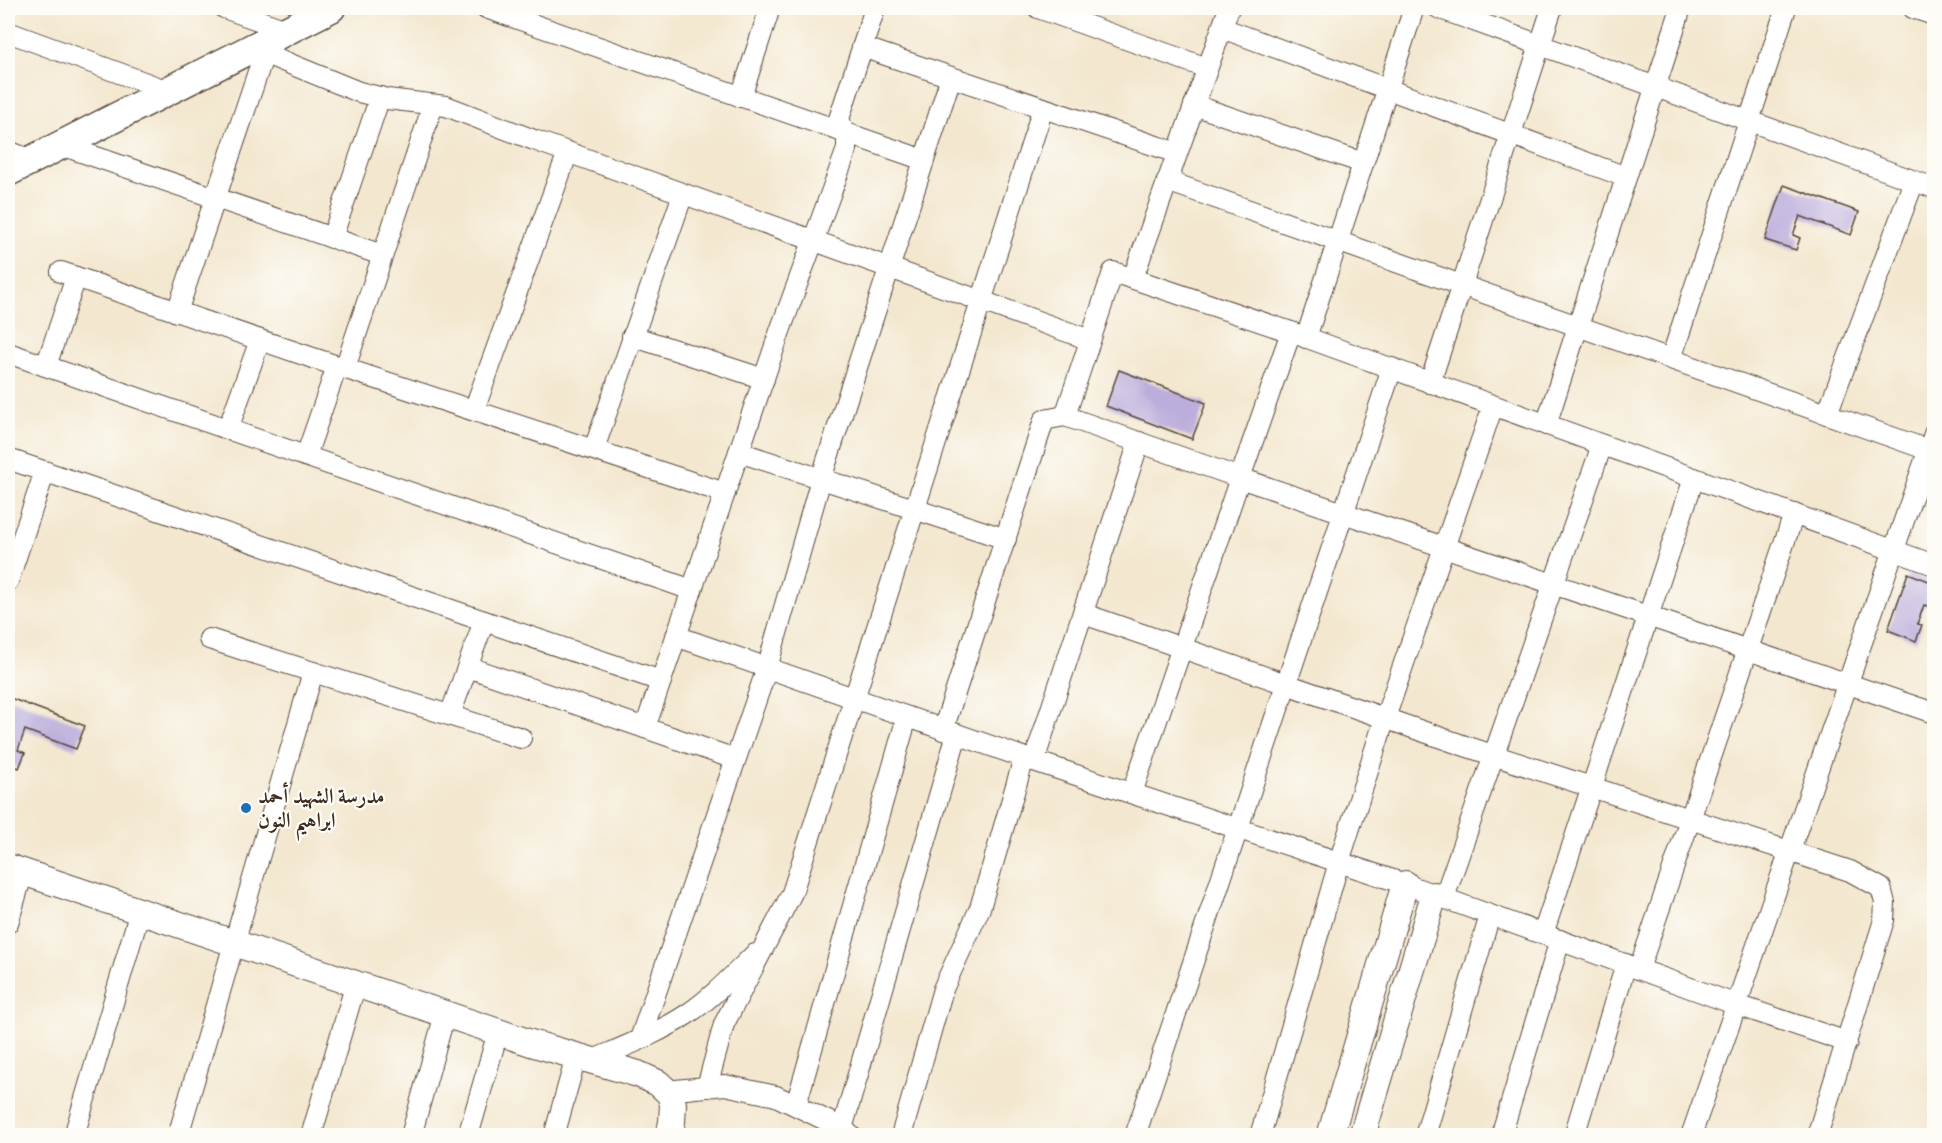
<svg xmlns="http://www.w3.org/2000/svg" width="1942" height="1143" font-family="'IM FELL Great Primer',Amiri,serif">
<rect width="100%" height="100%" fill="#fdfcf7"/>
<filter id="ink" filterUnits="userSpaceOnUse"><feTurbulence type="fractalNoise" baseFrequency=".0167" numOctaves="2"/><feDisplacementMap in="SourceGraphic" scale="12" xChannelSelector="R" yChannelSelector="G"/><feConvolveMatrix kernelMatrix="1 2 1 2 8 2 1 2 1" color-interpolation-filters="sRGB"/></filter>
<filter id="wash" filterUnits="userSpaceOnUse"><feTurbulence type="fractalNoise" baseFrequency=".008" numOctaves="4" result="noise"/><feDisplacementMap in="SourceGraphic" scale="24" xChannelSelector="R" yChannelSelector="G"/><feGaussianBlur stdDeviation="1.35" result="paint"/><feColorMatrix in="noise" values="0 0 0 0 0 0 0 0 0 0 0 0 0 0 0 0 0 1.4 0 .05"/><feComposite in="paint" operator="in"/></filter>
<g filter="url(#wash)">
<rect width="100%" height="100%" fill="#f3e7cf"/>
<g id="blocks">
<g fill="#bbaedc">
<path d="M1784 185 1859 212 1851 235 1800 216 1793 235 1800 238 1796 250 1765 240Z"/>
<path d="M1119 370 1206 403 1192 439 1106 406Z"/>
<path d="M1908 573 1934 583V608L1924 605 1917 624 1922 625 1916 641 1888 630Z"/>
<path d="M10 698 85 726 76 749 25 730 18 750 25 753 19 768 8 764V706Z"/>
</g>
</g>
</g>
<g filter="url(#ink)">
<use href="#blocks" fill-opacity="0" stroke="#574639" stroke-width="1.5"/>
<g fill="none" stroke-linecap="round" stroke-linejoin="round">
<defs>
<g id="minor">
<path d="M224 8 286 30"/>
<path d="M486 8 924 160"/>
<path d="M1038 8 1207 68"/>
<path d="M1438 8 1934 188"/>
<path d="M1913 8 1934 15"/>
<path d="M1222 28 1626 177"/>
<path d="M8 32 168 91"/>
<path d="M862 47 1177 153"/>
<path d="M251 48 359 92 387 99 446 106 534 140 1090 340"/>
<path d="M741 97 770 8"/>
<path d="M1194 105 1363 163"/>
<path d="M61 145 382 255"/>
<path d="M8 151 31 160"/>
<path d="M1167 181 1934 452"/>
<path d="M332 238 380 97"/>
<path d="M61 272 310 357 725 493"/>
<path d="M1113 272 1291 332 1240 478 1065 416Z"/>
<path d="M1133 278 1229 8"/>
<path d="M177 312 264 54"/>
<path d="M1291 332 1934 565"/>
<path d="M632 336 764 379"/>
<path d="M1306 338 1414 8"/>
<path d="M8 353 692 590"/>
<path d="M1671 359 1786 8"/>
<path d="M46 366 76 277"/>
<path d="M345 368 433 105"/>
<path d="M1430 383 1552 8"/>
<path d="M474 410 568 152"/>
<path d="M1827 414 1914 181"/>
<path d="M1546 425 1681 8"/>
<path d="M228 429 260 340"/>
<path d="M594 449 683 194"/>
<path d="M739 452 1006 539"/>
<path d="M306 456 337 366"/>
<path d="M8 459 484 621"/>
<path d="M8 581 45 471"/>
<path d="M1084 614 1465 746 1850 871 1881 888 1885 903 1884 920 1817 1136"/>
<path d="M676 636 1034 761 1405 884 1737 1005 1847 1042"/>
<path d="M209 639 521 738"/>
<path d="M468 667 735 759"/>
<path d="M450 715 484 621 661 681"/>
<path d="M645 728 780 331 847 149V138L839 119 875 8"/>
<path d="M943 730 1044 420 1065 416"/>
<path d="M1034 761 1139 442"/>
<path d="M1132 793 1240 478 1934 713"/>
<path d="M1444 898 1602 445"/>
<path d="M8 923 23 872"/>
<path d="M1543 934 1694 478"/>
<path d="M1639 969 1794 514"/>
<path d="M640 1039 767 668 821 479 951 77"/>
<path d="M591 1061C623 1047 657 1034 686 1015 712 998 733 975 755 954"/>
<path d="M707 1087 724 1024 792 893 1043 108"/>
<path d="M666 1091 725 1085 776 1096 842 1128 851 1136"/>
<path d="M796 1105 907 717"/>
<path d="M74 1136 140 911"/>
<path d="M178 1136 313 672"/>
<path d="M311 1136 356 983"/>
<path d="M411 1136 445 1014"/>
<path d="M468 1136 498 1032"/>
<path d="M554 1136 576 1057"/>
<path d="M840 1136 957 734"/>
<path d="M901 1136 943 989 980 908 1024 758"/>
<path d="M1135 1136 1392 368"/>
<path d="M1260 1136 1339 862 1385 718 1493 406"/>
<path d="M1425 1136 1490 915"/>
<path d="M1501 1136 1560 940"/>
<path d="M1574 1136 1626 964"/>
<path d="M1691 1136 1934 434"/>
</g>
<g id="tertiary">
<path d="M8 867 531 1043 638 1074 658 1083 670 1094 673 1104 672 1122 669 1136"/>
<path d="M1330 1136 1405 884"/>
<path d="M1362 1136 1434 895"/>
</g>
<path id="secondary" d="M8 172 331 8"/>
</defs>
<use href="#minor" stroke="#574639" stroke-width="22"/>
<use href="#tertiary" stroke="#574639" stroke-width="28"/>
<use href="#secondary" stroke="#574639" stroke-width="31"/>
<use href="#minor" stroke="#fff" stroke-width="20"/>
<use href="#tertiary" stroke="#fff" stroke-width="26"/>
<use href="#secondary" stroke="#fff" stroke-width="28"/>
</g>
</g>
<circle fill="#1f6fb2" stroke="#fdfcf7" stroke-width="2" cx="246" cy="808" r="6"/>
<g text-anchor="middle" stroke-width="4.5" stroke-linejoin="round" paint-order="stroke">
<g font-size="21" font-weight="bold" fill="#3b2a1e" stroke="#fdfcf7" text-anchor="start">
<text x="258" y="803">مدرسة الشهيد أحمد<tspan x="258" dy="24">ابراهيم النون</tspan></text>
</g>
</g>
<rect width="1942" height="1143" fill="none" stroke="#fdfcf7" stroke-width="30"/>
</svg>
